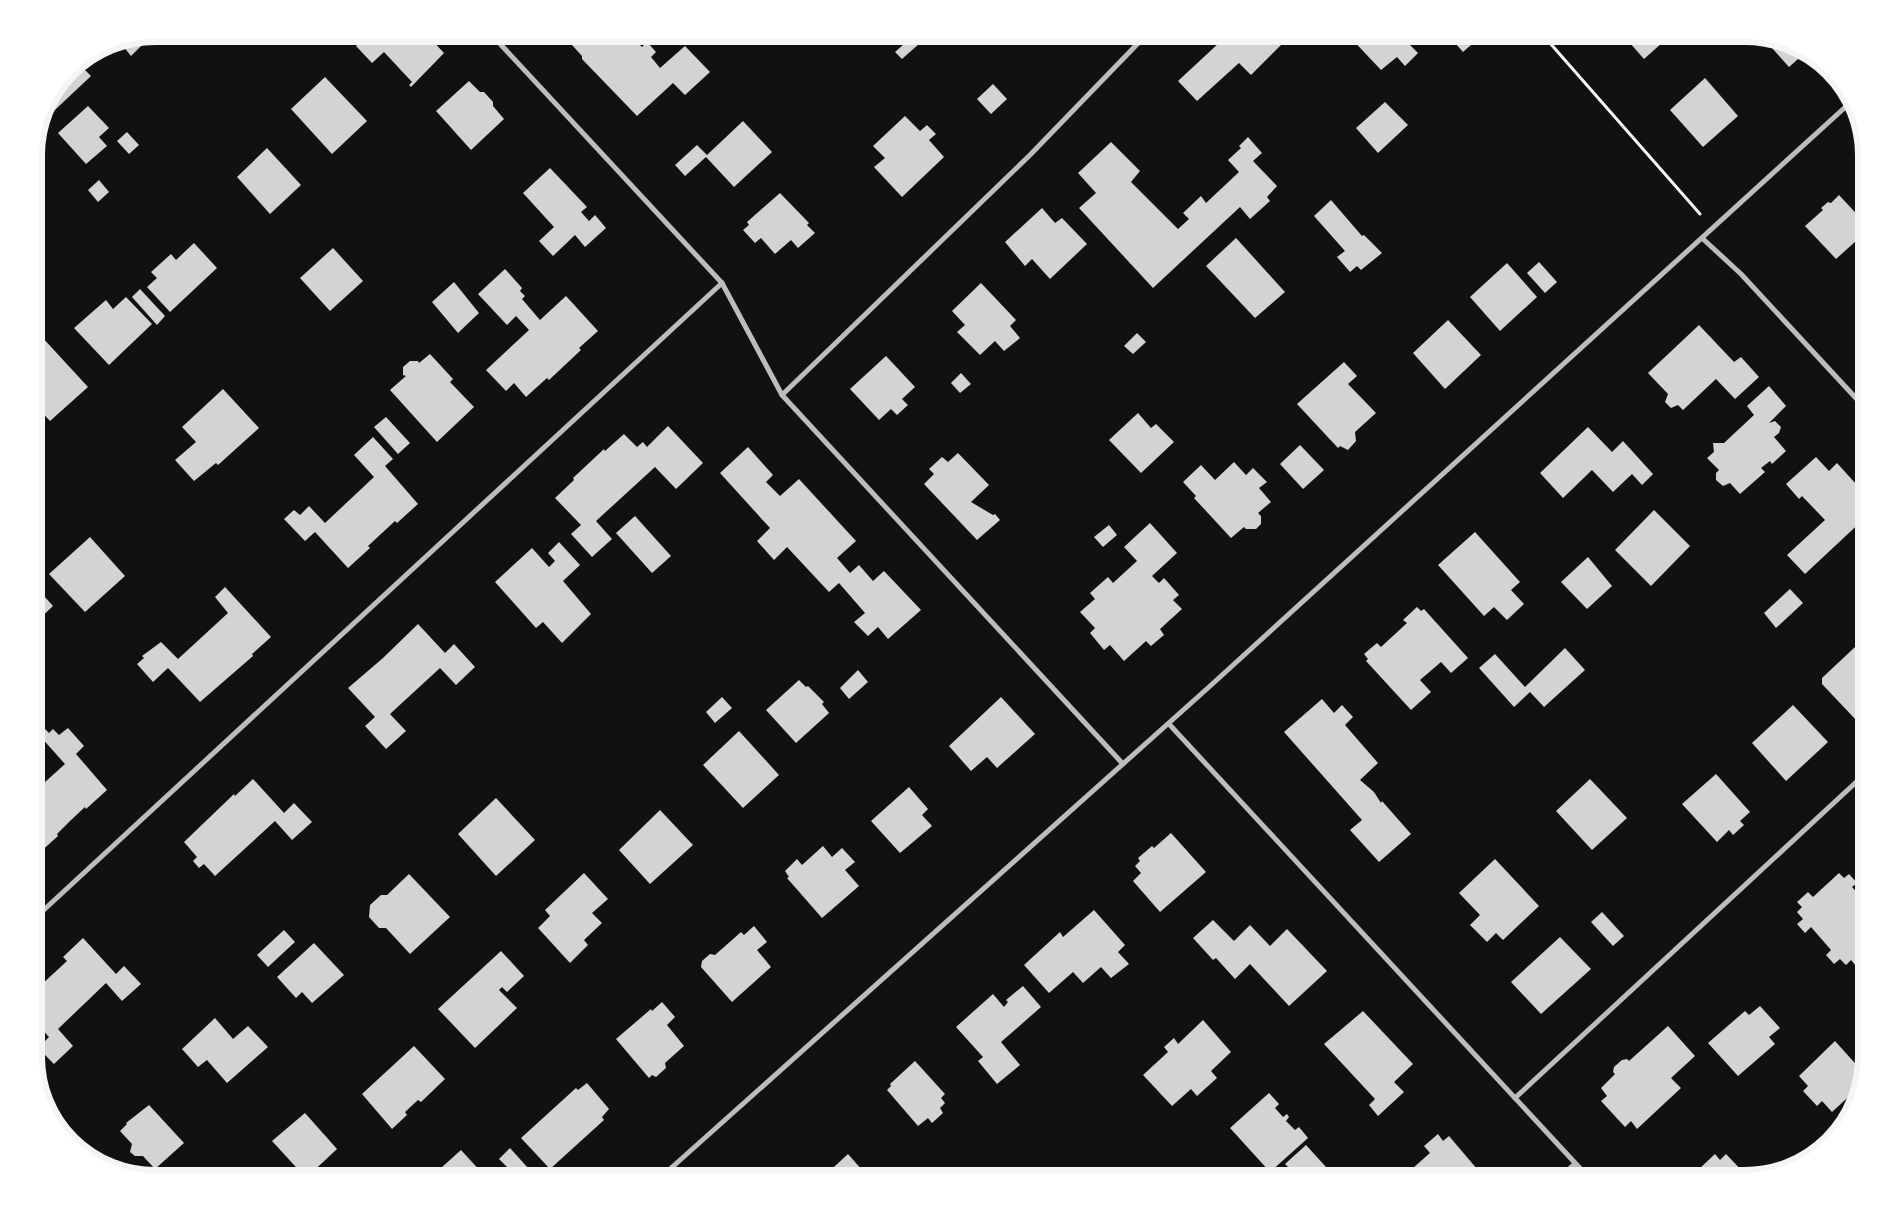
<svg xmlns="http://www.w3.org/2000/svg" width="1900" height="1212" font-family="'DejaVu Sans',sans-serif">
<rect width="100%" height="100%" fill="#111"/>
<g fill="#d3d3d3">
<path d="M368 34H426L444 53 411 87 409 85 412 82 384 52 372 63 356 46Z"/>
<path d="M562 34H629L642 47 647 42 656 52 651 57 660 68 685 46 710 72 685 95 673 83 637 116 582 59V56Z"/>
<path d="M1226 34H1292L1251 75 1239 63 1197 101 1178 81 1220 42 1218 40Z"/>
<path d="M1347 34H1423L1410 45 1418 53 1405 66 1397 57 1381 70Z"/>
<path d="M1447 34H1474L1479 38 1463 52Z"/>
<path d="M1622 34H1672L1644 59Z"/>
<path d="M139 37 144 43 131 56 123 46 116 52 108 43Z"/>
<path d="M912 37 919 44 902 59 895 52Z"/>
<path d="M1765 40 1785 46 1806 52 1789 67Z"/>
<path d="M78 63 91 76 40 124 43 108 70 69Z"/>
<path d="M325 77 367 121 332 154 291 109Z"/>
<path d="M1705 78 1738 116 1703 147 1670 110Z"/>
<path d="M469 81 480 92H484L493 102V106L504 119 471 150 436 111Z"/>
<path d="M993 84 1007 99 991 114 977 99Z"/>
<path d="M1385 102 1408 125 1378 153 1356 128Z"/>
<path d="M88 106 109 128 99 137 107 146 86 164 58 133Z"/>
<path d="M905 116 920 131 927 125 936 134 929 140 944 157 902 197 874 167 885 158 873 146Z"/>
<path d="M743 121 772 152 734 187 706 157 685 176 675 165 697 145 707 155Z"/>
<path d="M127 132 139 145 129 154 117 141Z"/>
<path d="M1248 137 1262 153 1253 161 1277 186 1267 197 1270 201 1250 219 1240 207 1153 288 1079 208 1096 193 1078 173 1111 142 1140 171 1131 182 1178 229 1189 219 1183 213 1201 196 1206 203 1239 172 1228 160 1241 148 1239 146Z"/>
<path d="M267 148 301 185 270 214 237 177Z"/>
<path d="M550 168 587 207 581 212 589 221 595 215 606 228 585 247 575 235 553 256 539 241 554 227 523 193Z"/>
<path d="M99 180 109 192 98 202 88 190Z"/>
<path d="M780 193 809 223 807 225 815 233 798 248 791 240 775 254 761 238 755 243 743 230 749 225 747 222Z"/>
<path d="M1839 195 1866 224V232L1836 259 1805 226 1823 210 1821 208 1828 202 1831 203Z"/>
<path d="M1331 200 1362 236 1364 235 1382 253 1361 270 1357 266 1350 272 1337 257 1345 251 1314 216Z"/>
<path d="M1042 208 1055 223 1062 218 1087 244 1050 279 1032 259 1025 266 1005 242Z"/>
<path d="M1236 238 1285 292 1255 318 1206 266Z"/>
<path d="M194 243 217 268 170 312 147 287 157 278 151 272 171 254 176 260Z"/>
<path d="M333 248 363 281 330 311 300 278Z"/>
<path d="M1539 262 1557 282 1545 293 1527 273Z"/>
<path d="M1507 263 1537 297 1500 331 1470 297Z"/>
<path d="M505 269 522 288 520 291 525 296 522 299 540 320 566 296 598 331 579 348 581 350 549 380 547 378 526 397 514 383 506 391 486 370 529 330 516 316 507 325 478 294Z"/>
<path d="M1866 275V288L1860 281Z"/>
<path d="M454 282 479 313 458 333 432 302Z"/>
<path d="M981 283 1016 320 1010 326 1020 338 1004 351 995 341 980 355 957 332 965 325 952 311Z"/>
<path d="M140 289 165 316 157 325 132 297Z"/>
<path d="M126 297 152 324 109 365 74 328 106 300 113 309Z"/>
<path d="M1448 320 1481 355 1445 389 1413 353Z"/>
<path d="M1699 325 1734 362 1741 357 1759 377 1735 399 1716 379 1683 410 1678 405 1671 408 1665 402 1668 394 1648 373Z"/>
<path d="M1137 333 1146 342 1133 354 1124 346Z"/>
<path d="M41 336 88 387 50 421 34 404V343Z"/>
<path d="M430 354 453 379 450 382 474 407 437 442 390 390 406 376 403 375V367L410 361H418L419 363Z"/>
<path d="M886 356 915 387 902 399 908 405 897 415 891 409 879 420 850 389Z"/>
<path d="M1344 362 1357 376 1348 384 1376 413 1355 432 1356 441 1348 450 1340 446 1338 448 1297 404Z"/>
<path d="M961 373 971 384 960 393 951 383Z"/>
<path d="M1769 386 1786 406 1769 423 1775 421 1781 427 1779 433 1774 437 1786 451 1772 464 1770 461 1761 468 1765 472 1740 494 1730 483 1723 486 1716 480V473L1719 470 1707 458 1714 452 1713 443H1724L1754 415 1747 406Z"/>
<path d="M223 389 259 428 218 465 216 463 194 481 175 460 196 442 182 427Z"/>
<path d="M1138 413 1151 428 1156 424 1174 442 1141 473 1109 440Z"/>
<path d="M386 417 410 443 398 454 374 427Z"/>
<path d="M668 426 703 463 676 489 655 467 596 521 612 539 592 557 571 534 581 525 555 498 574 480 573 478 604 449 605 451 624 434 637 447 643 442 647 447Z"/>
<path d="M1588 427 1612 452 1623 441 1653 474 1642 485 1632 474 1613 492 1592 470 1563 498 1540 473Z"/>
<path d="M373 437 393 459 385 466 418 504 397 523 395 521 368 546 370 548 348 568 315 532 305 541 284 519 294 510 300 515 309 506 325 523 374 477 354 455Z"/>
<path d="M1300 445 1324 470 1303 489 1280 464Z"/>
<path d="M748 447 773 475 766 482 780 496 799 479 856 541 837 558 850 573 859 565 873 581 884 571 921 610 888 639 878 627 868 636 854 622 865 613 839 583 829 592 787 547 774 560 757 541 770 528 720 473Z"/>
<path d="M958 453 989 485 971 502 993 515 995 514 1000 520 977 540 924 484 934 474 929 469 942 457 948 462Z"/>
<path d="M1816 457 1829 471 1837 463 1866 495V517L1805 574 1787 555 1825 520 1802 496 1799 499 1786 484Z"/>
<path d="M1234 462 1246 475 1253 468 1267 482 1259 488 1271 502 1258 513 1261 516V524L1256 529H1246L1244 527 1231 538 1194 498 1196 496 1183 482 1201 465 1215 480Z"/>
<path d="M1654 510 1690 546 1651 586 1615 550Z"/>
<path d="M635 516 671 556 652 573 616 533Z"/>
<path d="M1150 523 1177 553 1152 576 1159 583 1164 578 1179 595 1173 600 1182 609 1160 629 1164 635 1151 646 1146 641 1124 661 1110 645 1104 650 1090 633 1095 628 1080 612 1095 599 1090 593 1108 577 1113 583 1137 561 1124 547Z"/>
<path d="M1109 525 1117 535 1103 547 1094 537Z"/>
<path d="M1475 532 1520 582 1511 590 1524 604 1507 620 1494 607 1484 616 1438 565Z"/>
<path d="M90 537 125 576 85 612 49 574Z"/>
<path d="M559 542 580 565 563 581 591 614 562 643 543 622 536 628 495 582 532 548 549 567 555 561 548 553Z"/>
<path d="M1588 557 1612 586 1587 609 1561 582Z"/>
<path d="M35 586 53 606 34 624V587Z"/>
<path d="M225 587 271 637 252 654 253 656 200 702 168 668 153 682 137 664 144 658 142 656 161 642 178 659 228 613 215 597Z"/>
<path d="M1790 589 1803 603 1776 628 1764 613Z"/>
<path d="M1417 607 1421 611 1424 609 1468 658 1451 673 1441 662 1420 680 1431 692 1411 710 1366 661 1368 659 1364 654 1377 643 1381 647 1407 623 1403 620Z"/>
<path d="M418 624 445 653 454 644 475 667 456 685 440 668 390 714 406 731 386 749 365 726 375 717 348 688 383 658Z"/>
<path d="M1855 647 1866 659V712L1857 721 1822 684V678Z"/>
<path d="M1565 648 1585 670 1544 707 1530 692 1514 707 1479 668 1495 654 1525 687Z"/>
<path d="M858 670 868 682 849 699 840 688Z"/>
<path d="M799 680 806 687 808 686 824 702 822 704 829 713 796 743 766 710Z"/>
<path d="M722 697 732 708 715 723 706 712Z"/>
<path d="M1001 697 1035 734 997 768 987 757 971 771 949 746Z"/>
<path d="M1322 699 1334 713 1342 705 1353 717 1345 725 1378 763 1360 780 1374 792 1381 803 1382 801 1411 834 1379 862 1350 830 1362 820 1284 732Z"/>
<path d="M1793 705 1828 742 1786 781 1752 743Z"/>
<path d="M68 728 84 746 76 754 107 790 86 809 85 807 70 821 57 834 58 836 37 855 34 851V792L65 764 39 735 45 729 49 733 53 729 59 735Z"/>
<path d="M739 731 779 775 743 808 703 765Z"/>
<path d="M1716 774 1750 812 1740 821 1744 825 1733 835 1729 830 1717 842 1682 804Z"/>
<path d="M253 779 284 813 294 803 312 822 292 840 275 821 215 876 204 864 199 868 193 861 197 857 184 842 234 794 235 796Z"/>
<path d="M1590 779 1627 818 1592 850 1556 811Z"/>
<path d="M909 787 928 809 922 815 932 826 900 853 871 821Z"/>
<path d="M496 798 535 840 496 876 458 834Z"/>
<path d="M660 810 693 845 650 884 619 850Z"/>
<path d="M1171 833 1206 872 1160 912 1133 881 1141 873 1135 866 1140 861 1138 858 1152 846 1154 848Z"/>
<path d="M823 846 832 857 842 848 855 862 845 870 859 886 822 918 787 878 789 877 785 871 797 859 802 865Z"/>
<path d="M1495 859 1539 906 1503 940 1496 933 1487 942 1470 925 1480 915 1459 893Z"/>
<path d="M584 873 608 899 592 913 602 923 584 940 588 945 570 963 538 928 550 916 545 910Z"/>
<path d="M1839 873 1844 878 1849 874 1857 883 1852 887 1866 902V946L1862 950 1866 956 1856 966 1851 960 1846 965 1840 959 1834 964 1826 955 1831 950 1811 927 1805 933 1797 924 1803 919 1797 912 1802 907 1797 902 1808 892 1813 897Z"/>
<path d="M409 874 450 917 410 954 386 928H379L369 917 370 905 381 895H387Z"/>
<path d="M1094 910 1125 945 1118 952 1129 964 1111 978 1101 967 1083 983 1073 972 1049 993 1024 965 1060 932 1063 937Z"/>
<path d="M1602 912 1624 936 1613 946 1591 922Z"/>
<path d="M1213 920 1234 941 1250 925 1270 946 1287 929 1327 971 1289 1006 1250 964 1235 979 1216 958 1213 960 1193 938Z"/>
<path d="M754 926 767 942 757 950 771 967 732 1002 701 967 702 961 710 954 715 955 741 932 744 935Z"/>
<path d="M284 930 295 942 268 967 257 955Z"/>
<path d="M1560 937 1591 969 1541 1014 1511 982Z"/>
<path d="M83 938 116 974 124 966 141 984 122 1001 106 983 58 1029 73 1046 54 1064 38 1048 49 1037 34 1021V985L36 983 40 986 67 961 63 957Z"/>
<path d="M314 943 344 975 312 1003 302 992 296 998 277 977Z"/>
<path d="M501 951 524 976 507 992 502 987 499 990 517 1008 475 1048 438 1009Z"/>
<path d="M1023 986 1041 1007 1001 1042 1020 1065 997 1084 978 1061 983 1057 956 1027 993 994 1004 1007 1008 1002 1006 1000Z"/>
<path d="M662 1002 675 1017 667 1025 684 1046 665 1063 666 1068 656 1077 652 1075 649 1078 616 1039 651 1009 652 1011Z"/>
<path d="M1760 1006 1780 1028 1769 1037 1775 1044 1738 1076 1708 1043 1745 1011 1749 1015Z"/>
<path d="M1363 1011 1413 1064 1394 1082 1404 1092 1378 1116 1369 1105 1375 1099 1324 1044Z"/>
<path d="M215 1018 233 1039 248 1026 268 1047 227 1083 207 1060 198 1067 182 1049Z"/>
<path d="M1203 1020 1231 1052 1211 1071 1217 1078 1197 1096 1191 1089 1172 1106 1143 1075 1168 1052 1164 1047 1174 1038 1178 1044Z"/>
<path d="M1668 1026 1695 1056 1671 1078 1681 1088 1637 1129 1631 1121 1625 1127 1601 1101 1607 1096 1601 1088 1615 1074 1613 1072 1614 1067 1622 1060 1627 1059 1629 1061Z"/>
<path d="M1835 1041 1862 1071 1857 1089 1832 1112 1822 1101 1817 1106 1803 1091 1808 1086 1799 1076Z"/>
<path d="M414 1046 445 1079 421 1102 418 1100 405 1112 407 1115 392 1129 362 1094Z"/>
<path d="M915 1061 945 1094 941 1098 945 1103 940 1108 943 1113 932 1123 928 1118 918 1126 887 1090 891 1086 890 1084Z"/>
<path d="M587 1083 609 1109 602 1117 604 1120 550 1169 521 1138 576 1088 578 1090Z"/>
<path d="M1269 1093 1279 1104 1275 1108 1283 1117 1287 1114 1289 1117 1286 1121 1295 1130 1299 1127 1308 1138 1270 1172 1230 1128Z"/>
<path d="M149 1105 184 1143 155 1169 143 1156H135L130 1152 132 1144 120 1131 127 1124 126 1123Z"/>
<path d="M305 1113 337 1149 306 1178 272 1141Z"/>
<path d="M1438 1134 1443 1141 1449 1136 1483 1176 1480 1178H1421L1422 1177 1413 1168 1430 1153 1424 1146Z"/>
<path d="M1306 1145 1326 1167 1314 1178H1299L1285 1164Z"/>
<path d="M510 1148 537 1178H518L499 1159Z"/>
<path d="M461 1150 483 1174 479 1178H450L441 1168Z"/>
<path d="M848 1154 869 1178H822Z"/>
<path d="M1715 1154 1720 1160 1726 1154 1748 1177 1700 1178 1704 1174 1699 1169Z"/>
</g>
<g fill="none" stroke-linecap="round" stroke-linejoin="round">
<g stroke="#f5f5f5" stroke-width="3">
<path d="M952 34 964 39 983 34"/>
<path d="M1542 34 1700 214"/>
</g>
<g stroke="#bcbcbc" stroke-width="5">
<path d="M491 34 722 283 782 395 1123 764"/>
<path d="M1702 238 1741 274 1866 409"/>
<path d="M782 395 1030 155 1147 34"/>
<path d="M1169 724 1589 1178"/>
<path d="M34 919 722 283"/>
<path d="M1515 1098 1866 773"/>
<path d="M660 1178 1209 687 1852 101"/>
<path d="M1559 1178 1575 1164"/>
</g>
</g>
<path d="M0 0H1900V1212H0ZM155 42H1745A113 113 0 0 1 1858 155V1057A113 113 0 0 1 1745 1170H155A113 113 0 0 1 42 1057V155A113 113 0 0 1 155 42Z" fill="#fff" fill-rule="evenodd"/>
<path fill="none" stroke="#f5f5f5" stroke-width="6" d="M155 42H1745A113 113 0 0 1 1858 155V1057A113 113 0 0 1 1745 1170H155A113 113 0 0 1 42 1057V155A113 113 0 0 1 155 42Z"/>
</svg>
